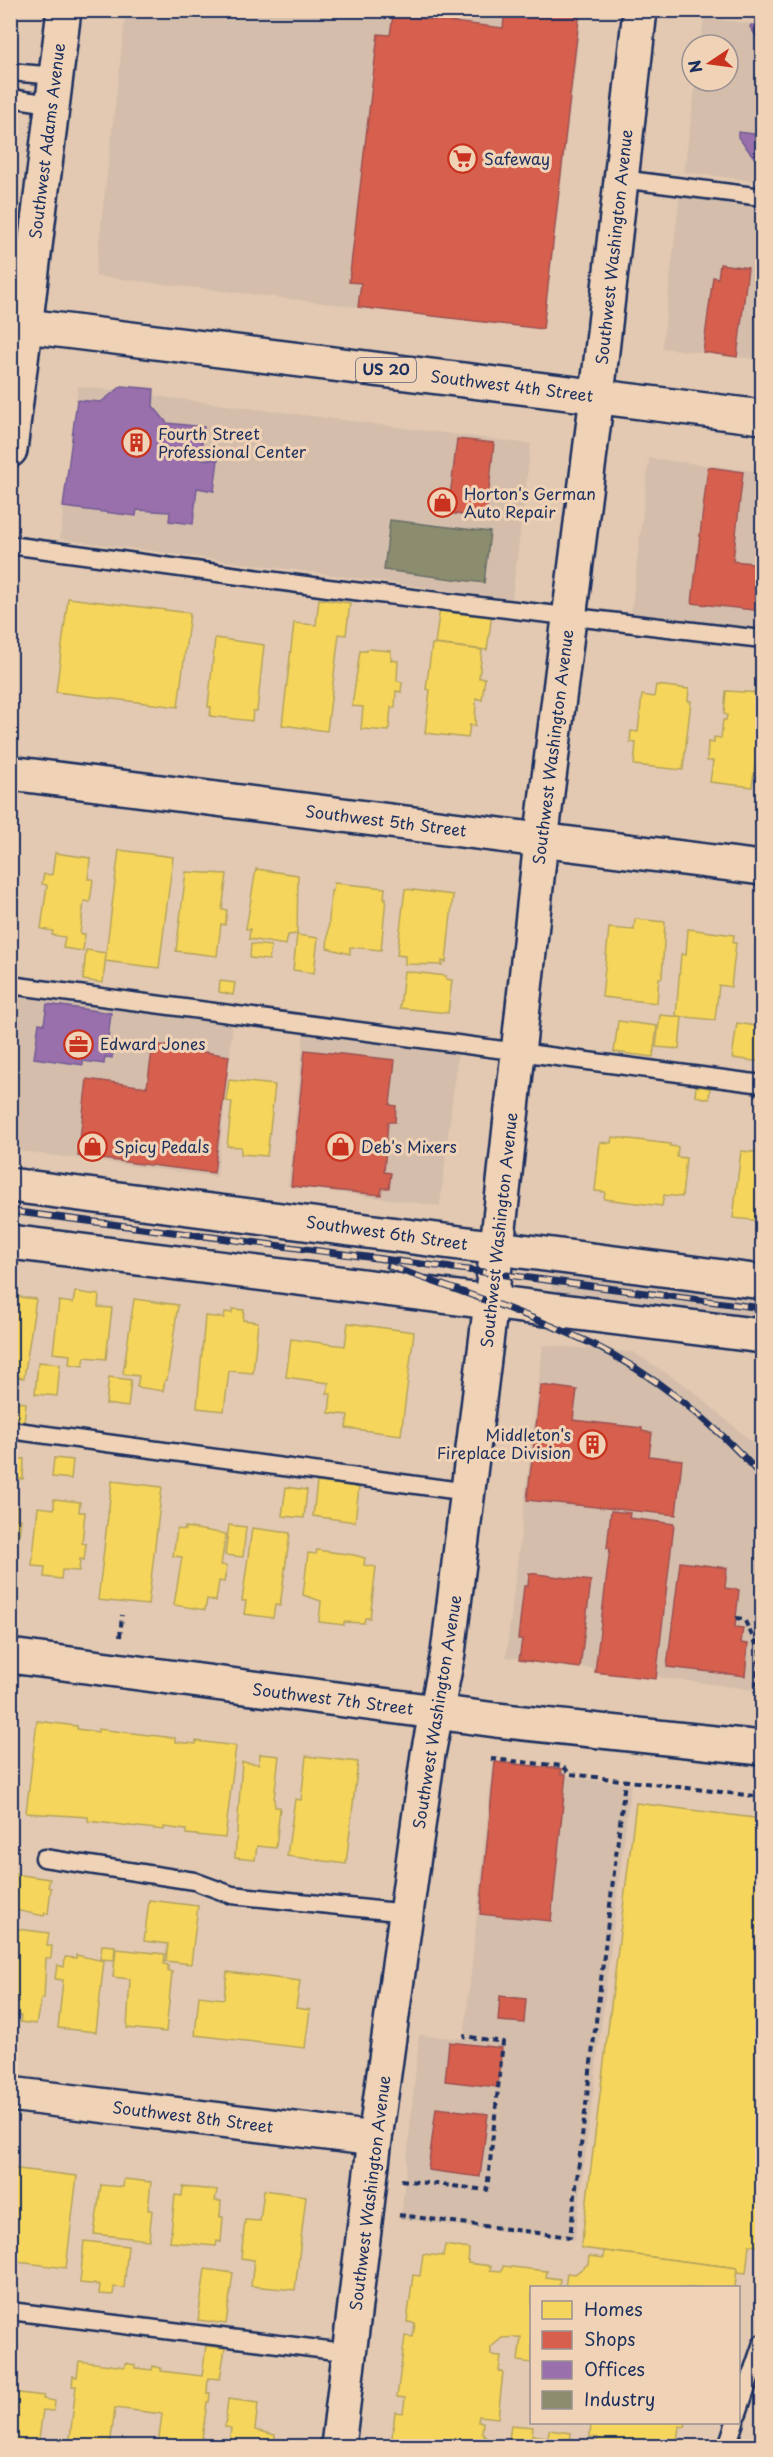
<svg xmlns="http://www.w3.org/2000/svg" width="773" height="2457" font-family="'Playpen Sans',sans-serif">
<rect width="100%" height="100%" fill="#e3c9b1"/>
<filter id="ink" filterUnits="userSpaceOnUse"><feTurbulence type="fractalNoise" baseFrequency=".0167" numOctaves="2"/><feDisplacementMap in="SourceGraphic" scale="12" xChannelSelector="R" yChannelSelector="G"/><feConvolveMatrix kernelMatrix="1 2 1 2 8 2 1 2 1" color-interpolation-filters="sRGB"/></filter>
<g filter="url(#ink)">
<g fill="#d4beab">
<path d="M126 11H582L544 329 95 276Z"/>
<path d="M704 18 762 25V182L684 172 696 81H728V45H700Z"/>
<path d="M680 192 762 203V360L662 348Z"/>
<path d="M78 386 531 444 512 599 60 539Z"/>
<path d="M649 458 762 472V629L631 614Z"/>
<path d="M11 996 233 1024 217 1177 11 1150Z"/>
<path d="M304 1033 458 1052 440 1206 288 1186Z"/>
<path d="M555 1267 762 1294V1320L551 1293Z"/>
<path d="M543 1345 633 1352 688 1387 752 1442 762 1379V1691L506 1657Z"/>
<path d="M493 1761 562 1768 569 1777 631 1784 575 2240 401 2219 419 2035 464 2039Z"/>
</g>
<g fill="#f6d55c" stroke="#b4a35d" stroke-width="1.5">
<path d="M68 598 190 613 178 707 56 692Z"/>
<path d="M319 599 350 603 346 635 339 634 327 731 282 725 294 623 316 625Z"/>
<path d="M440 607 492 614 487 650 435 644Z"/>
<path d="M215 638 264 645 257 711H253L252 721 210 716 211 707H208Z"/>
<path d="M432 644 482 650 479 678H485L482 700 476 698 475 726 470 725 468 738 425 733 430 690 426 689Z"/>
<path d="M367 649 391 651V660L398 661 397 681 402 682 401 692 396 691 395 708 391 707 389 731 361 729 363 707 352 706 360 651H367Z"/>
<path d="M656 685 689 689 688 701H691L683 770 634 765 636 743 630 742 631 731 638 732 642 695 654 697Z"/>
<path d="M726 691 762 693V751L757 750 752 787 710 782 713 761H707L708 742 714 743V737L721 738 723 720H726L727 715 724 714Z"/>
<path d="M119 850 173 857 159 968 105 961Z"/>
<path d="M55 853 90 858 88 879H93L90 902 84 901 80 934H85L83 951 63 948 65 937 52 935 53 931 41 929 47 885 42 884 44 874 52 875Z"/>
<path d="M256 869 298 875 297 934 288 935 286 945 249 939 250 929H246Z"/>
<path d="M186 872 227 874 222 910H227L225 925 221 924 217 956 176 951Z"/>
<path d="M334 883 385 888 384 898H386L381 950 350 947V954L327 948 331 891H333Z"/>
<path d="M405 889 453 895 446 962 442 961V965L405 964V956L397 955Z"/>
<path d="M635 919 665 922 662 978H659L657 1003 602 997 609 928 634 930Z"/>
<path d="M688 929 734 935 733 943H736L731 987 719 985 715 1020 676 1016 681 954 686 955Z"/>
<path d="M297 935 318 938 314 973 293 970Z"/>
<path d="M251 944 271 946 269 960 250 958Z"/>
<path d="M86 950 106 953 103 983 83 980Z"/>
<path d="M404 971 446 976V979L452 980 448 1013 400 1008Z"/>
<path d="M220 981 235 983 233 995 219 992Z"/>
<path d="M660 1015 682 1017 679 1049 656 1047Z"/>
<path d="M618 1021 657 1026 653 1057 614 1052Z"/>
<path d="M737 1023 762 1027V1062L732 1058Z"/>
<path d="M229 1080 275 1085 267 1156 241 1154V1147L227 1146 232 1102 226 1101Z"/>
<path d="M696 1086 710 1088 709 1099 695 1096Z"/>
<path d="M612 1137 670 1144V1146L678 1147 677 1157 686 1158 682 1197 664 1195 662 1206 604 1199 605 1192 595 1191 600 1142 611 1143Z"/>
<path d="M741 1151 762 1153V1221L733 1218Z"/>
<path d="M75 1292 99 1295 98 1307 112 1308 106 1359 85 1357 83 1366 69 1364 70 1355 53 1353 59 1301 73 1303Z"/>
<path d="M10 1296 36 1299 24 1378 10 1376Z"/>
<path d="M134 1299 178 1305 167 1380H165L163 1391 137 1387 139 1376 123 1374Z"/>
<path d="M232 1309 244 1310 243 1320 258 1322 253 1373 229 1371 224 1411 197 1408 205 1316 224 1318 225 1312 232 1313Z"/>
<path d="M348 1323 414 1332 401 1435 346 1428 348 1415 329 1413 331 1394H327L329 1383 286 1377 291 1339 345 1346Z"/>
<path d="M38 1362 60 1364 57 1396 35 1394Z"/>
<path d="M109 1377 131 1380 128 1407 106 1404Z"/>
<path d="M10 1401 26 1403 24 1423 10 1422Z"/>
<path d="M10 1458 24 1459 23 1479H10Z"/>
<path d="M54 1458 73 1460 71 1479 52 1477Z"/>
<path d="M112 1481 162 1487 148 1605 98 1600Z"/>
<path d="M317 1482 359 1487 355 1522 313 1516Z"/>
<path d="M286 1487 307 1490 304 1518 282 1516Z"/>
<path d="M54 1499 80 1502 79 1512H85L82 1543 86 1544 84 1560 80 1559 79 1571 62 1570 61 1579 44 1577 45 1567 32 1566 38 1507 54 1509Z"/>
<path d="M10 1506 17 1507 16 1519H21L19 1538H13L11 1561Z"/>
<path d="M229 1525 246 1527 243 1557 225 1555Z"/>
<path d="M185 1527 226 1534 221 1565 227 1566 224 1582 219 1581 216 1601 207 1599 205 1610 174 1605 182 1557 173 1556 177 1529 185 1530Z"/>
<path d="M252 1528 290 1533 280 1606 275 1605 273 1618 244 1614 246 1601H242Z"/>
<path d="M317 1550 354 1555 365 1558 364 1565 376 1567 370 1618H365L364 1623 344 1622V1625L319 1622 321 1601 303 1595 308 1553 316 1554Z"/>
<path d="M37 1721 77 1726V1729L98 1732V1729L175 1738V1742L196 1744V1741L236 1746 225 1838 186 1834V1830L164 1827V1830L88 1821V1817L26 1813Z"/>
<path d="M260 1754 279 1756 274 1799 275 1807H280L276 1848 257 1846 255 1860 235 1858 242 1762 259 1764Z"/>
<path d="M306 1756 358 1762 346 1864 287 1856 295 1799 301 1800Z"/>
<path d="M636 1803 762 1819V2247L749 2245 746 2273 737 2272V2268L581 2248Z"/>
<path d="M14 1874 50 1879 48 1887 51 1888 48 1914 45 1913 44 1916 10 1909Z"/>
<path d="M149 1900 198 1906 191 1964 166 1961 168 1944 144 1941Z"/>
<path d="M10 1928 49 1933 47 1946H52L51 1958H46L44 1999H41L36 2024 20 2022 21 2016 10 2015Z"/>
<path d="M102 1945 115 1946 114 1960 100 1959Z"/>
<path d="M116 1949 165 1954 164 1964 168 1965V1971L172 1972 166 2032 127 2028 130 1979 113 1977Z"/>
<path d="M76 1955 104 1961 96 2032 58 2028 63 1980 55 1979 57 1965 64 1967 65 1957 76 1958Z"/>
<path d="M227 1972 300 1981 296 2008 310 2010 305 2048 195 2035 199 1996 224 1999Z"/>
<path d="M10 2168 77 2176 66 2268 10 2261Z"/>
<path d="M124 2179 151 2182 148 2210H152L149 2240 94 2234 101 2185 123 2187Z"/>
<path d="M183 2187 217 2190 215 2201H221L220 2217H223L221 2242 217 2241 216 2246 170 2242 175 2195 182 2196Z"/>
<path d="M264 2190 306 2196 295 2290 251 2286 254 2260 241 2258 245 2220 260 2221Z"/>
<path d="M84 2241 128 2246 124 2288 114 2287 113 2295 99 2294 100 2285 80 2283Z"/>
<path d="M445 2245 469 2249 468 2263 491 2266 490 2270 502 2271 503 2266 547 2271 546 2277 560 2279 559 2288H532V2363L518 2361 521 2337 502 2338 491 2347V2355L501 2356 499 2371 503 2372 498 2418 479 2416 478 2422H483L482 2433 491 2444 501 2446H391L395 2412 403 2413 405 2398 397 2397 405 2336 413 2337 415 2323 407 2322 413 2275 420 2276 423 2254 443 2256Z"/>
<path d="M604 2251 737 2268 735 2288H565L567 2273 575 2274 588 2264 589 2256 604 2258Z"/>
<path d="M205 2269 233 2273 226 2324 198 2320Z"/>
<path d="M206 2346 225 2348 220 2379 208 2378 207 2393H210L209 2402H207L201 2446H158L162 2414 115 2408 110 2446H69L76 2386H72L73 2376 77 2377 79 2361 125 2367V2363L135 2365V2368L152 2370 153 2366 161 2368V2371L202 2376Z"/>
<path d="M11 2392 44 2396 43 2399 55 2401 54 2411 43 2410 38 2446H10Z"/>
<path d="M228 2399 258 2403 255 2430 275 2435 274 2446H229L231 2428 225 2427Z"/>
<path d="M591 2422H686L685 2427 679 2426 677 2442 684 2443 683 2446H596L598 2438 590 2437Z"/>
<path d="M511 2425 533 2427 532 2435 548 2437 549 2430 571 2433 570 2446H508Z"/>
</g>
<g fill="#d6604d" stroke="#9e5152" stroke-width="1.5">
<path d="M505 10H580L543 329 358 307 361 283 349 282 378 34 390 35 393 15 503 28Z"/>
<path d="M720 264 748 268 737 357 703 352 713 277 718 278Z"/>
<path d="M457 439 494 443 486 518 448 513Z"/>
<path d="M708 467 743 472 733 561 762 564V611L692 603Z"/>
<path d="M153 1044 229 1056 214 1173 78 1156 87 1079 147 1087Z"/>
<path d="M305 1050 395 1060 390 1105 396 1106 395 1122H388L384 1172 391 1173 389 1188H382L381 1195 291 1186Z"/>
<path d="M541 1385 577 1390 573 1420 642 1428V1431L652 1433 649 1456 682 1460 676 1515 527 1500Z"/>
<path d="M611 1511 630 1513 629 1518 674 1524 656 1679 595 1672 610 1548H607Z"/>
<path d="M680 1562 727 1568 725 1588 739 1590 735 1627 743 1628 741 1643 748 1644 745 1676 667 1667Z"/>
<path d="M529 1573 591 1581 580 1668 519 1660 522 1639H518L524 1586H528Z"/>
<path d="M495 1762 562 1769 561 1774H566L551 1921 480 1914Z"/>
<path d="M500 1996 526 1999 524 2023 498 2021Z"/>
<path d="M449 2042 502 2048 497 2087 445 2081Z"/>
<path d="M436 2108 488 2114 480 2177 428 2170Z"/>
</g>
<g fill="#9970ab" stroke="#735c94" stroke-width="1.5">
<path d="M751 25 762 26V45L750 27Z"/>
<path d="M738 132 762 135V182L758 181 760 165 738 137Z"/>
<path d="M122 386 154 389 153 406 167 423 204 427 200 459 218 460 214 491 197 488 193 524 169 521 170 512 137 510 136 516 63 507 77 400 101 402Z"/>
<path d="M47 1004 111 1013 108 1040 115 1041 112 1058 105 1057 104 1064 83 1061V1065L34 1058 39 1023 44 1024Z"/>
</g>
<path fill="#8c8c6e" stroke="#6a7069" stroke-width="1.5" d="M390 520 490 532 484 583 384 570Z"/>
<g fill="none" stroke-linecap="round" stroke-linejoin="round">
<defs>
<g id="lane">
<path d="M10 72 56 76"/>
<path d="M10 98 51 104"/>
<path d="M621 179 762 197"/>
<path d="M10 545 328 588 762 639"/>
<path d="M10 985 762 1084"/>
<path d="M10 1430 468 1492"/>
<path d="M44 1858 194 1881 232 1895 407 1913"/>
<path d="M10 2311 352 2353"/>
<path d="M738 2413 762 2343"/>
<path d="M727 2446 735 2422"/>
</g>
<g id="street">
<path d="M10 450 64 10"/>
<path d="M10 1185 762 1282"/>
<path d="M10 1242 762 1336"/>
<path d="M10 1656 496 1720 762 1748"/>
<path d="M10 2094 375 2139"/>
<path d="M338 2446 375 2139 428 1754 448 1653 491 1302 541 841 597 396 640 10"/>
</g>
<path id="secondary" d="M10 773 762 868"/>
<path id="highway" d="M10 324 762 417"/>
</defs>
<use href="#lane" stroke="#1b2f5e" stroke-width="21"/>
<use href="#street" stroke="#1b2f5e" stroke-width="38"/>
<use href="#secondary" stroke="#1b2f5e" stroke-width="38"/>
<use href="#highway" stroke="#1b2f5e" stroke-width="38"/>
<g stroke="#1b2f5e" stroke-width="4" stroke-dasharray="6 4.5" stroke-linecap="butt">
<path d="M736 1618 744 1619 760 1652 755 1693"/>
<path d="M120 1637 122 1615"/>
<path d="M755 1643 762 1638"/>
<path d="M491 1759 563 1766 570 1774 762 1797"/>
<path d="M401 2180 487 2190 503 2042 463 2036"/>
<path d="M399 2215 570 2237 625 1781"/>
</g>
<use href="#lane" stroke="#f0d3b6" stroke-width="16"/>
<use href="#street" stroke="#f0d3b6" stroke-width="33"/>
<use href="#secondary" stroke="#f0d3b6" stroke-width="33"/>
<use href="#highway" stroke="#f0d3b6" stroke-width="33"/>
<defs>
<g id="rail">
<path d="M10 1211 762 1308"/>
<path d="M389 1266C456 1290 525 1312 590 1343 654 1374 715 1423 762 1477"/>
</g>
</defs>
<use href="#rail" stroke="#1b2f5e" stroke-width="7"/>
<use href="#rail" stroke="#f0d3b6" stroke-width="4.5" stroke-dasharray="14" stroke-linecap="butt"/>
</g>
</g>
<defs>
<symbol id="supermarket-ring" viewBox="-11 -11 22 22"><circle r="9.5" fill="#f0d3b6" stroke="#c8321e" stroke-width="1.5"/><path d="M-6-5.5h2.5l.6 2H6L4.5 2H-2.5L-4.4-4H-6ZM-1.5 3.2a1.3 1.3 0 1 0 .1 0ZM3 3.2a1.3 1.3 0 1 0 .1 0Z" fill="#c8321e"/></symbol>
<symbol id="building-ring" viewBox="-11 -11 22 22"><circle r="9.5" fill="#f0d3b6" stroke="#c8321e" stroke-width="1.5"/><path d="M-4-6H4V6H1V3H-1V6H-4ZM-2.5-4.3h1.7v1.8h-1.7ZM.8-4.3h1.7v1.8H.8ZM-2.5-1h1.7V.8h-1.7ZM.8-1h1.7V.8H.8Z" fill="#c8321e"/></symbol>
<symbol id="shop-ring" viewBox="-11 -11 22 22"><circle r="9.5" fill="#f0d3b6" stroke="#c8321e" stroke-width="1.5"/><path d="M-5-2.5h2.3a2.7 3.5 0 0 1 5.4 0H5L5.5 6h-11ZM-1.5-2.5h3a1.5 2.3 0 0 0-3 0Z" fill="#c8321e"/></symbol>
<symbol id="office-ring" viewBox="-11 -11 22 22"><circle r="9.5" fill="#f0d3b6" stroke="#c8321e" stroke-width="1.5"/><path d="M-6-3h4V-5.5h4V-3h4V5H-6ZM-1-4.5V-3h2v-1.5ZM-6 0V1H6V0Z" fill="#c8321e"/></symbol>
</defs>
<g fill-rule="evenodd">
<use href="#supermarket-ring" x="446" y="142" width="33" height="33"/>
<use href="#building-ring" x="120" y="426" width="33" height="33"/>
<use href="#shop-ring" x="426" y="486" width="33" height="33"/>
<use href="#office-ring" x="62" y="1028" width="33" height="33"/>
<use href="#shop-ring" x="76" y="1130" width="33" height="33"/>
<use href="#shop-ring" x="324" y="1130" width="33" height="33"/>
<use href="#building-ring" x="576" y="1428" width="33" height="33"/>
</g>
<g text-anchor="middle" stroke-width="6" stroke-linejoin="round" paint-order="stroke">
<rect fill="#f0d3b6" stroke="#5b6078" stroke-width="1.5" x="356" y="358" width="60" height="24" rx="4.5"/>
<g font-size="15" font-weight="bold" fill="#1b2f5e">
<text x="386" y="375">US 20</text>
</g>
<g font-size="16" fill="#1b2f5e" stroke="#f0d3b6">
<text transform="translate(47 141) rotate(-83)" y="6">Southwest Adams Avenue</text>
<text transform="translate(614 247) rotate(-84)" y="6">Southwest Washington Avenue</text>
<text transform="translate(512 386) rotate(7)" y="6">Southwest 4th Street</text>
<text transform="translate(553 747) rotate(-83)" y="6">Southwest Washington Avenue</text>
<text transform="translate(386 821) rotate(7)" y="6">Southwest 5th Street</text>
<text transform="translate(499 1230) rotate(-84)" y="6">Southwest Washington Avenue</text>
<text transform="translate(387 1233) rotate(8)" y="6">Southwest 6th Street</text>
<text transform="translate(333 1699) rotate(7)" y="6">Southwest 7th Street</text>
<text transform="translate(437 1712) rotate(-81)" y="6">Southwest Washington Avenue</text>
<text transform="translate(193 2117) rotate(7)" y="6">Southwest 8th Street</text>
<text transform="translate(370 2193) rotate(-83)" y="6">Southwest Washington Avenue</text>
</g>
<g font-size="16" fill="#1b2f5e" stroke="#f0d3b6" text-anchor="start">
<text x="484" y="165">Safeway</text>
<text x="158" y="440">Fourth Street<tspan x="158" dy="18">Professional Center</tspan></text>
<text x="464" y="500">Horton's German<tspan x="464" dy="18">Auto Repair</tspan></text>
<text x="100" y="1050">Edward Jones</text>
<text x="114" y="1153">Spicy Pedals</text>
<text x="361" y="1153">Deb's Mixers</text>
<text x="571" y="1441" text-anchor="end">Middleton's<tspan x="571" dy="18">Fireplace Division</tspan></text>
</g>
</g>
<rect width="773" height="2457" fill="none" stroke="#f0d3b6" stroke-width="36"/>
<rect x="18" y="18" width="737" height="2421" fill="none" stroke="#1b2f5e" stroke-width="2" filter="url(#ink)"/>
<rect x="530" y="2286" width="210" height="138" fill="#f0d3b6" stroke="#9b9193" stroke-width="1.5"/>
<rect x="542" y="2301" width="30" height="18" fill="#f6d55c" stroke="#9b9193" stroke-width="1.5"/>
<text x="584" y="2316" font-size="18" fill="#1b2f5e">Homes</text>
<rect x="542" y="2331" width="30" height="18" fill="#d6604d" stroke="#9b9193" stroke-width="1.5"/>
<text x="584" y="2346" font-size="18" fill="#1b2f5e">Shops</text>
<rect x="542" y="2361" width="30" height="18" fill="#9970ab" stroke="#9b9193" stroke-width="1.5"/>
<text x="584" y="2376" font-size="18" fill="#1b2f5e">Offices</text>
<rect x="542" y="2391" width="30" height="18" fill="#8c8c6e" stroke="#9b9193" stroke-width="1.5"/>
<text x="584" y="2406" font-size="18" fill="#1b2f5e">Industry</text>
<g transform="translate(710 63) rotate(257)"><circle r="28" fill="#f0d3b6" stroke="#9b9193" stroke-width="1.5"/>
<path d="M0-4.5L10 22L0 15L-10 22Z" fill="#c8321e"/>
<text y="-9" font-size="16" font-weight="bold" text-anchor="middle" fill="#1b2f5e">N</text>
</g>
</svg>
